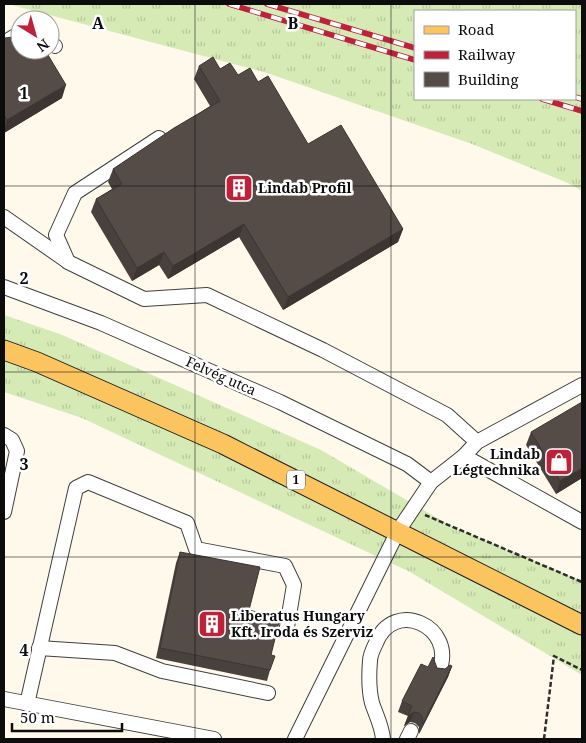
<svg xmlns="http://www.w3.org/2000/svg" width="586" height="743" font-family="'Noto Serif',serif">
<defs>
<pattern id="grass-tufts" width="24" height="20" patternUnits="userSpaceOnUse" patternTransform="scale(1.25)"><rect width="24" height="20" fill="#d6eab5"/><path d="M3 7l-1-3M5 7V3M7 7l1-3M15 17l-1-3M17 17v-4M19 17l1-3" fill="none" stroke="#b6c89a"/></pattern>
</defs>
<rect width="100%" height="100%" fill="#fff9eb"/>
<g fill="url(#grass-tufts)" fill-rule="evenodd">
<path d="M8 4H582V191L568 183 472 144 267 73ZM415 11H575V99H415Z"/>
<path d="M4 315 60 334 321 450 451 526 582 581V675L410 572 82 418 4 392Z"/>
</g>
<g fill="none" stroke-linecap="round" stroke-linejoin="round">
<defs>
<g id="minor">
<path d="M4 43 20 33"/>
<path d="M50 43 55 46"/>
<path d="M159 138 75 193 56 235 68 262 144 299 207 295 323 350 447 415 477 442"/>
<path d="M4 217 67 261"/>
<path d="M4 287 101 323 280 402 407 464 431 482"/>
<path d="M4 435 12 440 17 451 4 512"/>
<path d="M464 456 582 522"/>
<path d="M39 648 115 653 162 671 268 693"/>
<path d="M4 699 214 739"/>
<path d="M27 704 76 488 88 482 187 523 196 549 285 566 294 585 287 627"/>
<path d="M295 739 398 531 431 482 464 456 477 442 582 385"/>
<path d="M383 739C382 726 376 715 372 703 369 691 369 673 370 661 370 655 373 649 376 643 393 598 457 626 439 671"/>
<path d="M407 739 411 731"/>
</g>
<path id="major" d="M4 350 37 362 223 444 582 625"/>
</defs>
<use href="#minor" stroke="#3f3f3f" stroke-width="16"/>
<use href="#major" stroke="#1d1d1d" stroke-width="21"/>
<g stroke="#2e2e2e" stroke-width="2.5" stroke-dasharray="5 2.5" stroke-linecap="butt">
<path d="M425 515 582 582"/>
<path d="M544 739 554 656 582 670"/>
</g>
<use href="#minor" stroke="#fff" stroke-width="14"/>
<use href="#major" stroke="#fbc45f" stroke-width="19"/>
<defs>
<g id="rail">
<path d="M229 4 415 60"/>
<path d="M267 4 415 48"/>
<path d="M575 97 582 99"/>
<path d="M542 99 582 111"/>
</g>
</defs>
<use href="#rail" stroke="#be223b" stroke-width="5.5"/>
<use href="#rail" stroke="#fff" stroke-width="4" stroke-dasharray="11" stroke-linecap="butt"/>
</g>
<g fill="#49413e">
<path d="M4 39 62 98 4 133Z"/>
<path d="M199 66 220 69 258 82 308 144 403 229 398 242 283 310 239 237 168 279 159 265 132 281 91 212 96 199 112 189 108 182 113 169 210 106 194 79Z"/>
<path d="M531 432 582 478 556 494 526 445Z"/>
<path d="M180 552 271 655 270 670 267 681 156 658 176 563Z"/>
<path d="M452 666 448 677 419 734V727L415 723 410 722 404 726 408 716 398 712 402 701 428 667 445 669Z"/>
</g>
<g fill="#3c3532">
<path d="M66 85 62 98 4 133V130L7 120Z"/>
<path d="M244 224 239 237 168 279 173 266Z"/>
<path d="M403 229 398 242 283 310 288 297Z"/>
<path d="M164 252 159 265 132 281 137 268Z"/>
<path d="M582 468V478L556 494 560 481Z"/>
<path d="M452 666 448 677 419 734 423 724Z"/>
<path d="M414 712 410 722 404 726 408 716Z"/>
</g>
<g fill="#554c48" stroke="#3c3532">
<path d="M20 34V50H45L66 85 7 120 4 115V39L5 38 13 37Z"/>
<path d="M213 57 220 69 230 63 238 75 250 68 258 82 268 76 308 144 341 125 403 229 288 297 244 224 173 266 164 252 137 268 96 199 122 184 113 169 174 128 220 101 199 66Z"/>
<path d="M582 402V468L560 481 531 432Z"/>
<path d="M180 552 260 567 249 610 280 618 271 655 275 656 270 670 160 648Z"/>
<path d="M433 657 437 668 445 669 450 665 452 666 423 724 422 716 419 713 414 712 408 716 412 706 402 701 421 664 428 667Z"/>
</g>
<path fill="none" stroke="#0c0c0c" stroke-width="1" stroke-opacity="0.55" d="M195 4V739M391 4V739M4 186H582M4 372H582M4 557H582"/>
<defs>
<symbol id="building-square" viewBox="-11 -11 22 22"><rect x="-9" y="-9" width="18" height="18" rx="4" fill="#be223b" stroke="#fff"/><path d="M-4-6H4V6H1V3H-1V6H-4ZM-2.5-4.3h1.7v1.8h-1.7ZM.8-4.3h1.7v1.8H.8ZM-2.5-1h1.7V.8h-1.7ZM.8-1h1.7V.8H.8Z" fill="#fff"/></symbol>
<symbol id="shop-square" viewBox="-11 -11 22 22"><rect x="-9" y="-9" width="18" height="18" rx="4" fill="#be223b" stroke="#fff"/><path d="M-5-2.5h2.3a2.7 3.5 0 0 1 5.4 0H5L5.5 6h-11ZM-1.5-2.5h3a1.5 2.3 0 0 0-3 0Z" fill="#fff"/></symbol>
</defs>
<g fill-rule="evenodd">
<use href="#building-square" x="223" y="172" width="32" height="32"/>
<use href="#shop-square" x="543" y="446" width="32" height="32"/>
<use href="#building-square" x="196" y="608" width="32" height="32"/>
</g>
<g text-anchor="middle" stroke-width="5" stroke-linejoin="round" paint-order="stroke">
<rect fill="#fff" stroke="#555" stroke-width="1" x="287" y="470.5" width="18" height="19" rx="4"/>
<g font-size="12" font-weight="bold" fill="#0c0c0c">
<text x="296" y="484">1</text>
</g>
<g font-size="14" font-weight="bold" fill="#0c0c0c" stroke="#fff" text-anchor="start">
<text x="258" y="193">Lindab Profil</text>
<text x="540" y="459" text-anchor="end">Lindab<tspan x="540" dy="16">Légtechnika</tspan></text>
<text x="231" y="621">Liberatus Hungary<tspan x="231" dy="16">Kft. Iroda és Szerviz</tspan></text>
</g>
<g font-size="14" fill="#0c0c0c" stroke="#fff">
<text transform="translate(221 376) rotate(24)" y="5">Felvég utca</text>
</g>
</g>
<g font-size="16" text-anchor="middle" font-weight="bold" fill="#0c0c0c" stroke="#fff" stroke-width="5" stroke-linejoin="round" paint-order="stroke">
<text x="98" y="29">A</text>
<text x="293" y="29">B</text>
<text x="24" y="99">1</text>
<text x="24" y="284">2</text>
<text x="24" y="470">3</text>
<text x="24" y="656">4</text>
</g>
<rect width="586" height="743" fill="none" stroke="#0c0c0c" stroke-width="10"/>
<rect x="414" y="10" width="162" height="90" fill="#ffffff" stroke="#9e9e9e"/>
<rect x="424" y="26" width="25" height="8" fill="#fbc45f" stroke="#9e9e9e"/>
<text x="458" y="35" font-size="15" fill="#0c0c0c">Road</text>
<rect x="424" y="51" width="25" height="8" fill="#be223b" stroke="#9e9e9e"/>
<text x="458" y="60" font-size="15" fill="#0c0c0c">Railway</text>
<rect x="424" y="72" width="25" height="15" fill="#554c48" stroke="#9e9e9e"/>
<text x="458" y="85" font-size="15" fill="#0c0c0c">Building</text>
<g transform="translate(35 35) rotate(143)"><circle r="24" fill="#ffffff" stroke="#9e9e9e"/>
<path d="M0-4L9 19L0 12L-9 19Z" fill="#be223b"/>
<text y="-8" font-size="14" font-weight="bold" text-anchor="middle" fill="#0c0c0c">N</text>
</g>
<path d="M12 723v8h110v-8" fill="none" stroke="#0c0c0c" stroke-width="2.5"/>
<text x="20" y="723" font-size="15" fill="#0c0c0c" stroke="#ffffff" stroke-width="4" paint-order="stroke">50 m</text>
</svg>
